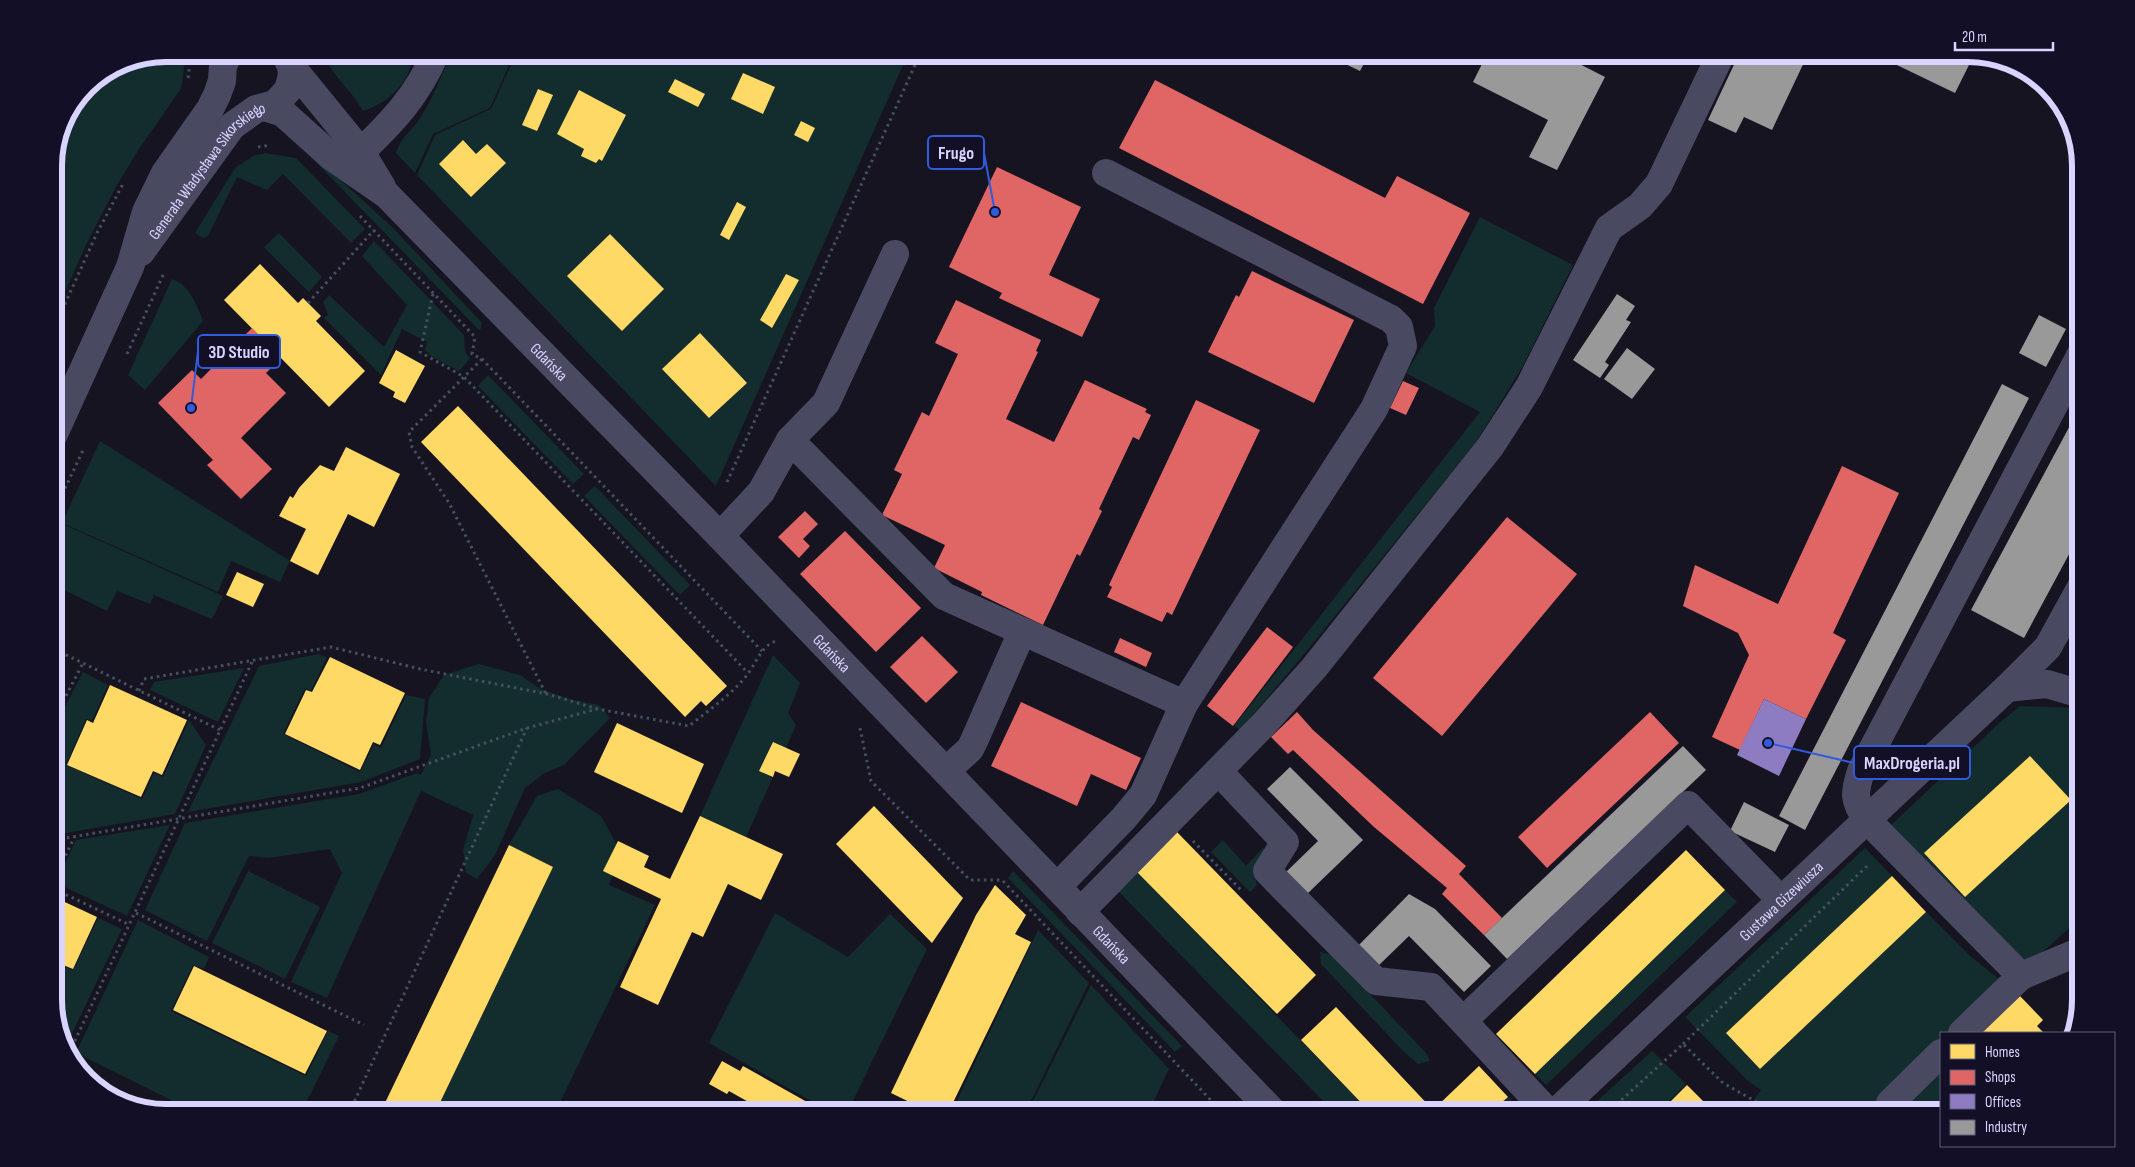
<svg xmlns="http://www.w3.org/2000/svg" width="2135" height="1167" font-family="'Sofia Sans Condensed',sans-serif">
<rect width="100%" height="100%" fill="#161421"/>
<g fill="#132c2d">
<path d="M167 54H175L169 69 176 54H186L182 84 180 90 139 149 117 185 86 245 54 316V160L62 123 87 87 124 62Z"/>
<path d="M323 54H413C410 83 390 102 363 111 352 91 332 75 323 54Z"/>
<path d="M451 54H514L490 108 433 134 415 173 396 153C403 134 408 135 418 121 432 101 441 76 451 54Z"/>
<path d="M516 54H908L716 486 417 175 435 135 491 109Z"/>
<path d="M265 153 296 158 365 229 351 243 283 174 267 190 237 177 208 236 203 238 195 233 235 168 253 156Z"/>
<path d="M311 153 393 228 482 323 480 331 308 154Z"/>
<path d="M1480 217 1573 265 1523 366 1476 442 1301 658 1240 730 1234 726 1480 412 1406 373 1435 326 1434 308Z"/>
<path d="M279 233 322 277 309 292 264 247Z"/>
<path d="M374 241 464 335 465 352 470 358 459 371 431 356 425 350 427 342 402 329 381 375 324 318 328 315 323 302 329 295 384 347 407 305 362 256Z"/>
<path d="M172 279C189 285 197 305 203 321L145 390 128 375Z"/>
<path d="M488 375 584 474 573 484 478 386Z"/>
<path d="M100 441 290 561 280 582 231 561 218 592 62 523Z"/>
<path d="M595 486 690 585 680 595 584 496Z"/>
<path d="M58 522 223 596 212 619 154 595 150 604 117 591 107 611 54 585V530Z"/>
<path d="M318 654 327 657 311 691 305 688 283 734 360 772 374 744 381 748 406 695 425 699 420 759 361 782 188 812 259 666Z"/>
<path d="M773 655 800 683 788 713 796 725 786 748 773 742 760 770 773 777 746 837 700 816Z"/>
<path d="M479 664 520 675 541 689 573 700 599 705 610 718 564 765 543 774 525 788 495 855 477 879 466 873 463 850 473 815 421 791 327 998 291 982 342 873 330 849 269 858 249 856 207 941 145 910 185 823 359 794 417 773 421 775 431 755 426 723 429 698 444 675Z"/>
<path d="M244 668 218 722 150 690 154 682Z"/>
<path d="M83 672 108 685 92 721 86 719 66 765 142 799 154 773 163 777 189 720 206 745 175 814 54 835V728Z"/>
<path d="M2020 706 2081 708V917L2027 967 1889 827 1997 725Z"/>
<path d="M558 789 601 816 621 852 609 885 655 905 555 1113H435L553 867 509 845 537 796Z"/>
<path d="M170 825 127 916 56 883 76 840Z"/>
<path d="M1223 840 1246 866 1263 848 1267 852C1260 863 1253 871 1257 885L1250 892 1211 852Z"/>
<path d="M1865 848 1892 876 1726 1033 1760 1069 1926 912 1969 955 2020 996 1981 1033H1941V1113H1744L1761 1090 1747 1080 1685 1017Z"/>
<path d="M248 871 320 907 285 979 212 943Z"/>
<path d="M1013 871 1182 1046 1175 1052 1008 878Z"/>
<path d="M1137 872 1371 1113H1335L1118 891Z"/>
<path d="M1725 890 1737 902 1546 1085 1535 1074Z"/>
<path d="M775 913 848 957 890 914 927 949 847 1113H832L709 1043Z"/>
<path d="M98 918 122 929 68 1042 65 1040 54 1008V988L64 967 73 970Z"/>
<path d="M138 920 209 957 204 969 193 965 171 1011 306 1076 328 1031 339 1036 301 1113H197L76 1053Z"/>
<path d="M1038 930 1089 983 1025 1113H951Z"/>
<path d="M1320 952 1333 955 1426 1053 1430 1061 1418 1064 1405 1053 1321 964Z"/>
<path d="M1091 985 1169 1069 1148 1113H1027Z"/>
<path d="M1652 1051 1686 1084 1657 1113H1584Z"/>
<path d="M1508 1097 1520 1109 1515 1113H1490Z"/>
</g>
<g fill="#ffd966">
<path d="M743 73 775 87 763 114 731 99Z"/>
<path d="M675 79 705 94 698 107 668 92Z"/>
<path d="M538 89 553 95 537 131 522 125Z"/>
<path d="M579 90 626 115 602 161 599 159 596 163 581 156 584 149 557 134Z"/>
<path d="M801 121 815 128 808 142 794 135Z"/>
<path d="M463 140 476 154 487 144 506 163 471 197 439 164Z"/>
<path d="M737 202 746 207 729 240 720 235Z"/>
<path d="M610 234 664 289 622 331 567 276Z"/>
<path d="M260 264 298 303 303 298 321 316 316 321 365 371 329 407 224 300Z"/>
<path d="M786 274 799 280 772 328 760 320Z"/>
<path d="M700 333 747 383 709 418 662 369Z"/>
<path d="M396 350 425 366 405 403 393 397 395 392 379 383Z"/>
<path d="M458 406 727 686 706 706 701 701 685 717 421 442Z"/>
<path d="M346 447 400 474 374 527 348 514 318 575 290 561 306 529 279 516 290 496 293 498 299 488 320 465 334 471Z"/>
<path d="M237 572 264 584 253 607 226 595Z"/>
<path d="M330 657 405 693 380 745 373 742 360 770 285 734 306 690 312 692Z"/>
<path d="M54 685 63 690 54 708Z"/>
<path d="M110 685 187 720 162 775 153 771 141 797 67 765 87 720 93 723Z"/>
<path d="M617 723 704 764 682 813 594 772Z"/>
<path d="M773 742 800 754 789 777 775 771 773 777 759 771Z"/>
<path d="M2030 756 2071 800 1965 897 1924 853Z"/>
<path d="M874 806 963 898 932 943 836 844Z"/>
<path d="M700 816 783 854 761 900 728 884 703 937 692 932 658 1005 620 987 661 899 603 871 618 841 649 856 644 867 670 879Z"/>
<path d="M1177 832 1316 975 1277 1014 1137 872Z"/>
<path d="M509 845 553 867 435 1113H400L384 1105Z"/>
<path d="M1686 850 1725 890 1535 1074 1496 1034Z"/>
<path d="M1892 876 1926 912 1760 1069 1726 1033Z"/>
<path d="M995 885 1026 915 1015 934 1031 942 948 1113H932L891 1093 976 915Z"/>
<path d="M54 897 97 917 73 969 63 965 54 985Z"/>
<path d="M194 966 327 1031 305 1074 173 1010Z"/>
<path d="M2020 996 2043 1020 2037 1026 2044 1033H1981Z"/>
<path d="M1336 1007 1433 1110 1479 1066 1508 1097 1490 1113H1371L1301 1040Z"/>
<path d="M722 1061 740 1071 743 1066 816 1107 813 1113H768L729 1091 727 1094 709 1084Z"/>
<path d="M1687 1085 1715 1113H1659Z"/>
</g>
<g fill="#e06666">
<path d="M1155 80 1385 198 1397 176 1470 213 1423 304 1119 148Z"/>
<path d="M997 167 1081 207 1049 275 1100 299 1082 337 999 298 1002 293 949 267Z"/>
<path d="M1252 271 1354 320 1314 403 1208 352 1236 295 1239 297Z"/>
<path d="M956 300 1041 340 1036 351 1038 352 1006 419 1054 442 1085 380 1147 409 1145 412 1151 415 1139 440 1133 437 1099 509 1102 511 1080 556 1077 554 1043 625 981 595 982 592 934 568 945 545 882 515 902 474 894 470 922 412 929 416 958 354 935 343Z"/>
<path d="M252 328 281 358 266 373 286 393 241 438 272 469 241 499 207 465 213 460 158 403 192 370 201 379Z"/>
<path d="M1403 381 1419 388 1406 415 1390 408Z"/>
<path d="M1196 400 1260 430 1172 615 1167 612 1162 622 1107 597 1112 587 1109 585Z"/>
<path d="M1842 466 1899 493 1833 633 1846 640 1806 719 1764 699 1740 750 1712 737 1749 655 1738 633 1683 606 1695 565 1778 604Z"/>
<path d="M805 511 818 524 803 539 810 546 799 558 778 537Z"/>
<path d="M1507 517 1577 574 1442 736 1373 678Z"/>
<path d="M845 531 921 608 876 652 800 574Z"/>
<path d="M1267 627 1293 647 1233 726 1207 706Z"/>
<path d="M922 636 958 672 926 703 890 667Z"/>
<path d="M1120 638 1152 653 1146 667 1114 652Z"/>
<path d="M1021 702 1141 758 1126 790 1091 774 1077 806 991 766Z"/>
<path d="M1297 712 1313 730 1466 866 1459 874 1502 918 1484 935 1442 894 1451 883 1447 888 1374 827 1293 750 1288 754 1271 737Z"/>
<path d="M1650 712 1679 743 1547 868 1518 837Z"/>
</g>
<path fill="#8e7cc3" d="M1764 699 1806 719 1779 776 1737 755Z"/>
<g fill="#999">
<path d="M703 54H725L720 63Z"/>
<path d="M1325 54H1369L1360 71Z"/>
<path d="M1487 54H1560L1605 77 1557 170 1529 157 1548 120 1473 82Z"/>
<path d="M1739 54H1808L1772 130 1744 117 1736 133 1708 120Z"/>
<path d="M1874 54H1968L1974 55 1955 93Z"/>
<path d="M1617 294 1635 306 1626 320 1631 322 1605 362 1609 365 1600 378 1573 360Z"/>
<path d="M2039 315 2066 329 2046 367 2019 353Z"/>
<path d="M1627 348 1655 369 1632 399 1604 379Z"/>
<path d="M2002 384 2029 398 1805 830 1779 816Z"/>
<path d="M2081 405V532L2024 638 1971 610Z"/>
<path d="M2081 636V660L2072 655Z"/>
<path d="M1683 746 1706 770 1507 959 1484 935Z"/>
<path d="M1290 767 1363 840 1306 895 1284 874 1318 841 1267 789Z"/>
<path d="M1744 802 1789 825 1775 852 1730 831Z"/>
<path d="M1409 894 1435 909 1491 966 1464 992 1409 936 1377 967 1357 947Z"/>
</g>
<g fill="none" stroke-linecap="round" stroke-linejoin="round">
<g stroke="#44505f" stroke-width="3" stroke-dasharray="2.5 4" stroke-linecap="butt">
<path d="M188 78 191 54"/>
<path d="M258 147 271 145"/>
<path d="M360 216 475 337 472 354 482 359 762 651"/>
<path d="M433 294 420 352 464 377 409 432 412 447 449 503 546 694"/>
<path d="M308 303 374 230"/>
<path d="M54 328 97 233 123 184"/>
<path d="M127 354 164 273"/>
<path d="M482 359 464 377 748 673"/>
<path d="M727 482 920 54"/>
<path d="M54 512 84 448"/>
<path d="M54 649 220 730"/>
<path d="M139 691 144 679 331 647 420 669 547 694 598 709 689 726C709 710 731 695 747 675 756 663 762 645 776 641"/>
<path d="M54 719 83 663"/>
<path d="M860 728 871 781 970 880H1002L1223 1113"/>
<path d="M54 840 360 788 527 728 597 709"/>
<path d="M1193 841 1241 890"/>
<path d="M54 879 75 836"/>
<path d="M54 889 130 925"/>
<path d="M136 913 364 1025"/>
<path d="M1683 1044 1868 865"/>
<path d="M72 1047 253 660"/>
<path d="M1304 1102 1315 1113"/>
<path d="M349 1113 527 728"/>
<path d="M1607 1113 1683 1044 1723 1083 1776 1113"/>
</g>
<g stroke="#4a4962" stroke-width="28">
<path d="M291 66 361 152 382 187"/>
<path id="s1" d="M267 108 283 113 332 157 387 195 720 536 1274 1113"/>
<path d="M361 152C393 121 418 95 435 54"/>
<path id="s2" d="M141 252 232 126 256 109 275 104 288 90 292 75 291 66 285 54"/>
<path d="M54 434 130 267 146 212 165 173 210 109 217 95 222 81 223 65 229 54"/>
<path d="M790 440 944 596 1184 704"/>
<path d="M720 536 761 492 790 440 826 403 895 254"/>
<path d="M2007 688 2047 684 2081 694"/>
<path d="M946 771 970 749 974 741 1022 632"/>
<path d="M1218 771 1285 842 1267 871 1376 981 1431 987 1463 1021"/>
<path d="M1057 887 1124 818 1143 795 1184 704 1374 409 1403 346 1399 327 1391 319 1106 173"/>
<path d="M1080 912 1263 725 1314 668 1490 447 1529 387 1609 228 1640 206 1659 184 1721 54"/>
<path d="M2021 976 2081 951"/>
<path d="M1962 1033 2021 976 1867 820C1853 800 1854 793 1861 771L2081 354"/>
<path d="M1890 1103 1941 1053"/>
<path d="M1549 1113 1463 1021 1688 805 1781 900"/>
<path id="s3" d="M1555 1113 2007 688 2048 647 2081 587"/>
</g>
</g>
<g text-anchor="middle" stroke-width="5" stroke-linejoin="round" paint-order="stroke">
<g font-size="16" fill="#d9d4ff" stroke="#130f26">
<text dy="6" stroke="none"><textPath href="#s2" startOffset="106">Generała Władysława Sikorskiego</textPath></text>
<text dy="6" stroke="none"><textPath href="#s1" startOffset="382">Gdańska</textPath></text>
<text dy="6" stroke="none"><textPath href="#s1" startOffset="788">Gdańska</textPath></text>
<text dy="6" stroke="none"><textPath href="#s3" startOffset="310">Gustawa Gizewiusza</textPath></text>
<text dy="6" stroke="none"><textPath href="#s1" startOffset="1192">Gdańska</textPath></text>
</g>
</g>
<path d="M0 0H2135V1167H0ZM166 62H1968A104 104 0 0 1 2072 166V1000A104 104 0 0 1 1968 1104H166A104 104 0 0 1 62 1000V166A104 104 0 0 1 166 62Z" fill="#130f26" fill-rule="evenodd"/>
<path fill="none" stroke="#d9d4ff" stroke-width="6" d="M166 62H1968A104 104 0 0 1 2072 166V1000A104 104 0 0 1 1968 1104H166A104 104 0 0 1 62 1000V166A104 104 0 0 1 166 62Z"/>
<path fill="none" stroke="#305bdc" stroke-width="2" d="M995 212L984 153M191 408L198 351M1768 743L1854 763"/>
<g fill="#305bdc" stroke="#130f26" stroke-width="2">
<circle cx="995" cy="212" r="5"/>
<circle cx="191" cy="408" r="5"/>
<circle cx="1768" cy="743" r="5"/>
</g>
<g fill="#130f26" stroke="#305bdc" stroke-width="2">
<rect x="928" y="136" width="56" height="33" rx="5"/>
<rect x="198" y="335" width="82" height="33" rx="5"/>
<rect x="1854" y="746" width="116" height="33" rx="5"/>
</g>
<g font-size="18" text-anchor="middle" font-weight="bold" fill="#d9d4ff">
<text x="956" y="159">Frugo</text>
<text x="239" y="358">3D Studio</text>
<text x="1912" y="769">MaxDrogeria.pl</text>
</g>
<rect x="1940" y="1032" width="175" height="115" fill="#130f26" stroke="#625e7d"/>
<rect x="1950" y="1044" width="25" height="15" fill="#ffd966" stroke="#625e7d"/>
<text x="1985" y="1057" font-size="15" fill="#d9d4ff">Homes</text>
<rect x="1950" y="1070" width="25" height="15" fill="#e06666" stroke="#625e7d"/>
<text x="1985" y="1082" font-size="15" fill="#d9d4ff">Shops</text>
<rect x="1950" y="1094" width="25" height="15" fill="#8e7cc3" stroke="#625e7d"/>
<text x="1985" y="1107" font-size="15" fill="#d9d4ff">Offices</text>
<rect x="1950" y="1120" width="25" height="15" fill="#999999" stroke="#625e7d"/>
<text x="1985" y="1132" font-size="15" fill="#d9d4ff">Industry</text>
<path d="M1955 42v8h98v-8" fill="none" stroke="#d9d4ff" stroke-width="2.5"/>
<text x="1962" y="42" font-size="15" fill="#d9d4ff" stroke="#130f26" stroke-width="4" paint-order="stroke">20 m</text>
</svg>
